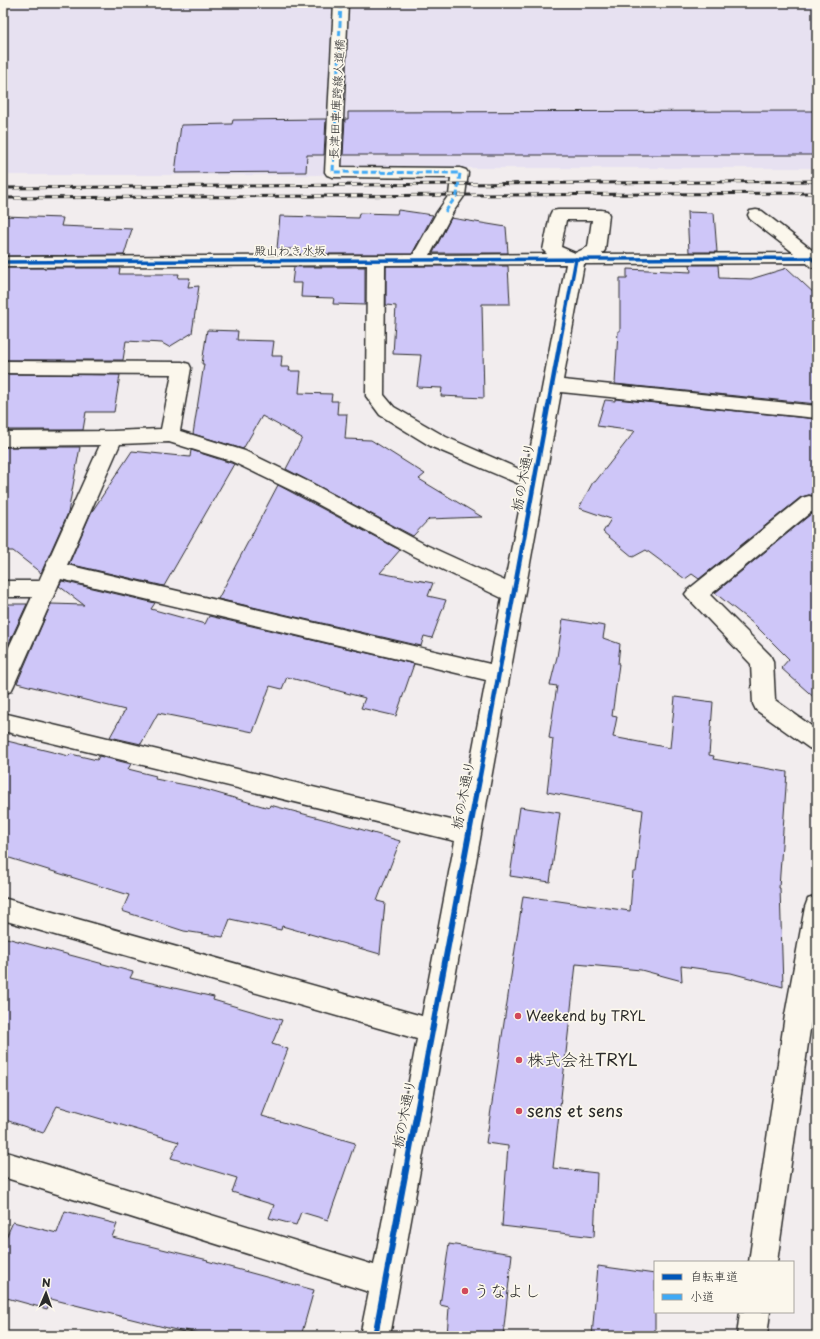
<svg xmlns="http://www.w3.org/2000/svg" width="820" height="1339" font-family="'Playpen Sans','Klee One',sans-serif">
<rect width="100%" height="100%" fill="#f2edee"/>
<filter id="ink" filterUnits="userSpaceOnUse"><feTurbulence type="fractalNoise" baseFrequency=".025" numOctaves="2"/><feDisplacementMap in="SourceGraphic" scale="8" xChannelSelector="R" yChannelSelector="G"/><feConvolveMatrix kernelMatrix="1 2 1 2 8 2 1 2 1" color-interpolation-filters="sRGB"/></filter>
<g filter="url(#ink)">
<path fill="#e7e1f1" d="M3 3H817V168H458L315 175H3Z"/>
<g fill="#cec6f8" stroke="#2b2b2b">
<path d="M817 111V155H343L345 119H348V112Z"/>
<path d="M326 119 324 155H307L306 172 175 173 181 125 232 124 233 120Z"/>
<path d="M398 210 433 215 412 254H295L296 249H277L280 216 358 218 359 213 397 214Z"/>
<path d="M687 212 714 213 717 252H689Z"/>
<path d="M3 216 63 218 61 226 132 229 124 255 3 256Z"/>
<path d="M451 218 506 227 508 253H433Z"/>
<path d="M690 265H718L719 278 751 279 787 268 817 296V404L615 384 618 331H620V278H627V269L691 272Z"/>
<path d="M386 266H508L510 304H482L484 398 441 396 442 388 417 387 421 355 393 354 396 306 386 305Z"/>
<path d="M294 267H365V305L333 304 334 298 301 297 302 283H292Z"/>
<path d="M3 268H120L119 274H179L178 278H190L188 287 199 286 192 333 169 347 162 343 126 341 123 360H3Z"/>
<path d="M207 330 238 331 237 340 274 341 272 356H282L281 367H290L289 371H301L299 393 332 394 331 401H338L337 414H347L345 439 371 440 425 474 419 479 482 517 429 519 413 536 286 469 302 438 262 416 243 449 193 434 204 364H202Z"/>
<path d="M3 374 120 375 114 412H86L83 430H3Z"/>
<path d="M615 399 817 419V496L809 495 801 497 699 579 692 574 685 579 646 550 633 557 603 532 611 519 579 508 593 482H595L635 431 597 426 605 400 615 401Z"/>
<path d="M3 447H80L68 513 41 573 13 551H3Z"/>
<path d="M191 450 234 464 164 586 69 564 91 513 132 451 190 457Z"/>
<path d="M278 485 400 550 380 573 433 583 428 596 446 600 432 638 424 636 421 646 218 599Z"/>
<path d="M811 514 817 515V700L781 668 789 659 755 625 715 593Z"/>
<path d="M62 581 155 603 151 609 205 624 209 616 414 664 396 716 361 708 365 698 287 677 282 689 270 686 253 732 158 713 141 744 110 737 125 710 17 683 51 604 84 605 59 586Z"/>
<path d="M3 604H27L3 656Z"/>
<path d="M563 619 605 626 603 638 620 644 618 664H619L612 716 617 717 613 737 670 748 675 697 713 702 709 755 714 756 713 759 787 772 779 888H780L783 987 731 973 681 966 682 981 641 970 576 964 553 1168 597 1173 594 1237 502 1226 508 1146 486 1143 523 896 630 911 633 872H636L643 810 547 792 553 739 549 738 557 686 550 685 557 657Z"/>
<path d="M3 740 69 756 71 754 97 760 99 756 131 764 128 769 156 776 155 779 196 787 269 808 270 805 353 827 400 841 377 901 385 903 380 954 282 926 281 930 230 919 223 937 184 931 122 911 129 895 3 856Z"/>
<path d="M520 807 560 813 550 882 510 876Z"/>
<path d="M3 937 133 972 130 978 214 997 213 1000 282 1020 272 1044 288 1049 262 1116 355 1143 328 1220 301 1212 296 1225 269 1218 274 1205 232 1192 237 1178 171 1158 179 1142 57 1106 43 1133 3 1119Z"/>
<path d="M65 1211 117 1224 112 1237 208 1260 207 1261 314 1290 301 1336H208L185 1330 184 1332 51 1299 47 1309 3 1297V1244L13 1222 57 1233Z"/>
<path d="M449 1244 512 1254 503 1336H447L449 1307 440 1305Z"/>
<path d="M598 1266 655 1274V1336H592Z"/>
</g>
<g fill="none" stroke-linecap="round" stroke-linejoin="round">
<defs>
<g id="minor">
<path d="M334 3H348L341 167 460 168 466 170 468 173 465 195 453 212 430 255 547 254 543 250 550 215 552 211 558 210H601L607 211 609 215 605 250 602 254 794 253 750 219 748 215 750 211 756 210 762 211 817 254V268L811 267 807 263 584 264 563 380 817 406V418L561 392 390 1336H360L369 1292 3 1177V1151L374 1265 417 1039 3 920V898L422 1016 455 841 3 731V713L459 822 486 680 61 579 14 685 11 691 3 694V660L32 597H3V581H39L100 445 3 446V432L113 431 161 429 172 374 3 373V361L182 362 189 364 191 368 180 431 245 451 311 483 426 545 505 581 524 486 432 447 380 415 366 396 367 265 3 267V257L413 255 437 212 449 195 451 178 333 177 327 175 325 172ZM566 220H592L588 247 575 253 561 247ZM566 264 526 472 446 437 394 407 384 395 385 265ZM169 442 231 461 297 493 412 555 502 598 490 664 67 565 120 444Z"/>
<path d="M809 496 817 498V514L811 512 710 595 770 655 773 661 775 700 817 730V751L809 748 756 710 753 704 751 664 689 599 685 594 689 589 802 498Z"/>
<path d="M817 896V980L777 1262H749L785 1015 805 907 808 899Z"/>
<path d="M740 1312H770L767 1336H737Z"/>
</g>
</defs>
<use href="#minor" stroke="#2b2b2b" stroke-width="3"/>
<use href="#minor" fill="#fbf7ec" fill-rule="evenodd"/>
<defs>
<g id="rail">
<path d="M3 188 817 181"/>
<path d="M3 198 817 193"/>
</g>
</defs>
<use href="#rail" stroke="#2b2b2b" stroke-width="3"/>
<use href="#rail" stroke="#fbf7ec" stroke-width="2" stroke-dasharray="6" stroke-linecap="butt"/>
<path stroke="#3fa9f5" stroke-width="3" stroke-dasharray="6 3" stroke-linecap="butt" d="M341 3 333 172 460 173 457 195 445 212"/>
<defs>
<g id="cycleway-far2">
<path d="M3 262 811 258 817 263"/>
<path d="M560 343 576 259"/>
</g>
<path id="cycleway-far1" d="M479 781 560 342"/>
<path id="cycleway" d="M375 1336 479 780"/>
</defs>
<use href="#cycleway-far2" stroke="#fbf7ec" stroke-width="5.5"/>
<use href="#cycleway-far1" stroke="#fbf7ec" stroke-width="7"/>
<use href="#cycleway" stroke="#fbf7ec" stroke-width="8"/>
<use href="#cycleway-far2" stroke="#0057b8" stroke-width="3.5"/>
<use href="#cycleway-far1" stroke="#0057b8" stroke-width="4.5"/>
<use href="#cycleway" stroke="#0057b8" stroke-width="6"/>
</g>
</g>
<g fill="#d1495b" stroke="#fbf7ec" stroke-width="1.5">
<circle cx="518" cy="1016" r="4"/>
<circle cx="519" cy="1060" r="4"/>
<circle cx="519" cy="1111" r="4"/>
<circle cx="465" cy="1291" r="4"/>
</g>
<g text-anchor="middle" stroke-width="3.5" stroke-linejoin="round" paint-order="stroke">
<g font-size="12" fill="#2b2b2b" stroke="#fbf7ec">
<text transform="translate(337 99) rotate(-87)" y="4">長津田車庫跨線人道橋</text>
<text x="290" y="255">殿山わき水坂</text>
</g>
<g font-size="14" fill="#2b2b2b" stroke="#fbf7ec">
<text transform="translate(523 477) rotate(-79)" y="5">栃の木通り</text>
<text transform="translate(463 795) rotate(-79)" y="5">栃の木通り</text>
<text transform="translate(404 1114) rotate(-79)" y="5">栃の木通り</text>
</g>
<g font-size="14" fill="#2b2b2b" stroke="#fbf7ec" text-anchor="start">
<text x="526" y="1021">Weekend by TRYL</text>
</g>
<g font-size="17" fill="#2b2b2b" stroke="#fbf7ec" text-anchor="start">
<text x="527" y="1066">株式会社TRYL</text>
<text x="527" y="1117">sens et sens</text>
<text x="473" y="1297">うなよし</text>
</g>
</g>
<rect width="820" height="1339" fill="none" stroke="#fbf7ec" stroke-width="16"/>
<rect x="8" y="8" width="804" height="1323" fill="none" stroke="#2b2b2b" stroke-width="1.5" filter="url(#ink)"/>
<rect x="654" y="1261" width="140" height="52" fill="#fbf7ec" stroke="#a8a59f"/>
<rect x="662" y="1274" width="20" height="6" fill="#0057b8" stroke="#a8a59f"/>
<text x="690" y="1281" font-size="12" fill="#2b2b2b">自転車道</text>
<rect x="662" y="1294" width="20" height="6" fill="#3fa9f5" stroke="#a8a59f"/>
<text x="690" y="1301" font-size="12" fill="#2b2b2b">小道</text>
<g transform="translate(46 1293) rotate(2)" stroke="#fbf7ec" stroke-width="3" paint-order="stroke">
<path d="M0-3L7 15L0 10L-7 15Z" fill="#2b2b2b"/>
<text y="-6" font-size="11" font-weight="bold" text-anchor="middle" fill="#2b2b2b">N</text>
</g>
</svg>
